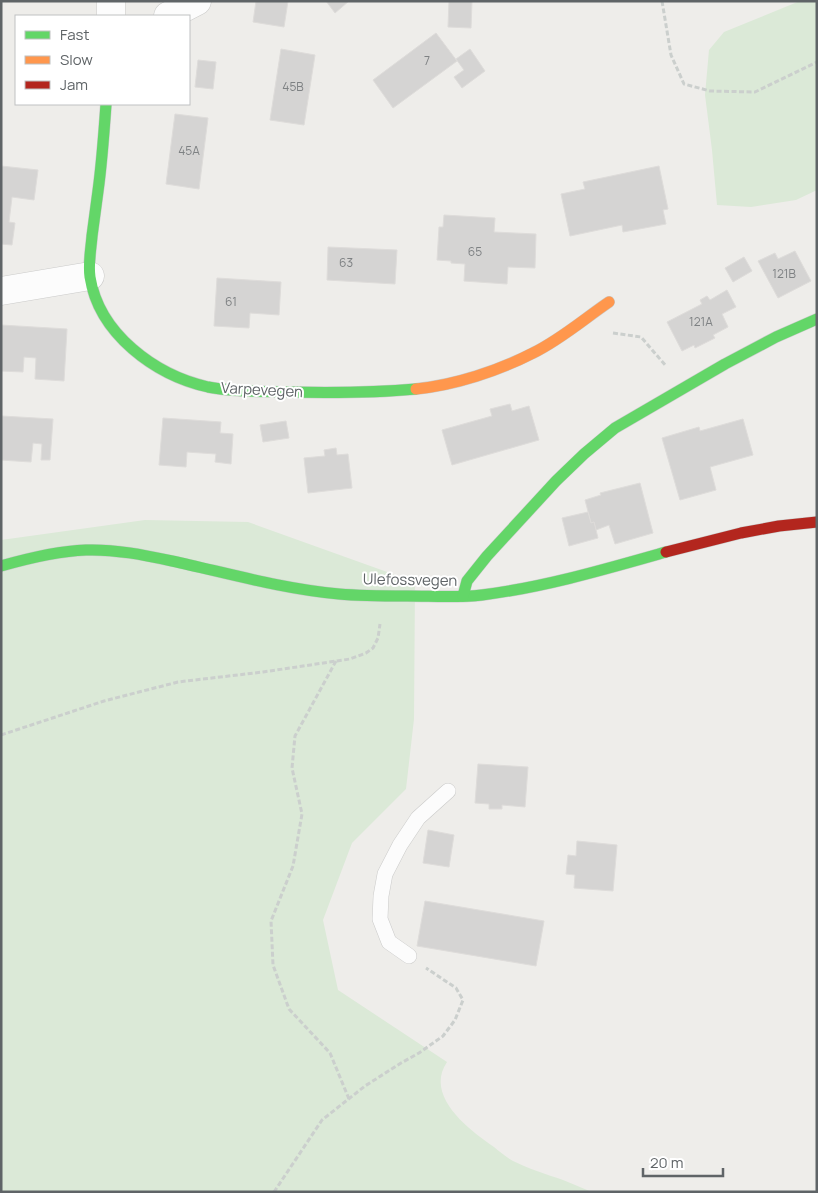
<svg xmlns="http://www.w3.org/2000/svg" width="818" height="1193" font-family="Manrope,sans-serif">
<rect width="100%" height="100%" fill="#eeedea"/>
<g fill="#dbe9d7">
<path d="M800 1H817V190L796 200 751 207 717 205 712 150 705 95 709 50 724 32Z"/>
<path d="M145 520 248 522 415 582 414 719 406 789 352 843 323 920 338 990 447 1062C424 1096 469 1130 494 1147 500 1152 506 1157 513 1161 529 1169 546 1174 563 1180 573 1184 582 1188 592 1192H1V540Z"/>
</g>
<g fill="#d5d4d3" stroke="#dedcda">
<path d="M256 1H288L284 27 253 22Z"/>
<path d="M326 1H349L335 13Z"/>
<path d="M449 1H472L471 28 448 27Z"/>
<path d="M436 33 457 61 393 108 373 80Z"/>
<path d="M281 49 315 55 304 125 270 120Z"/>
<path d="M470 49 485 71 462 88 454 77 464 70 456 59Z"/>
<path d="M198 60 216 62 213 89 195 87Z"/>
<path d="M175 114 208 118 199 189 166 184Z"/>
<path d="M1 166 38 170 34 200 12 197 9 222 15 223 12 245 1 244Z"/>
<path d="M659 166 668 209 663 210 666 224 623 232 622 225 570 236 561 194 585 189 583 182Z"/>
<path d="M444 215 495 218 494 232 536 234 535 268 508 267 507 284 464 281 465 264 451 263V261L437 260 439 227H443Z"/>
<path d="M328 247 397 250 395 284 327 280Z"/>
<path d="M795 251 811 281 778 298 758 261 775 253 778 259Z"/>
<path d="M744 257 752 271 733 282 725 268Z"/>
<path d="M217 278 281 282 279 315 250 313 249 328 214 326Z"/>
<path d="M727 290 736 307 722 314 728 327 713 335 715 338 695 348 694 345 682 351 667 322 702 304 700 300 707 296 710 300Z"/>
<path d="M1 325 67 329 64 381 35 379 36 358 24 357 23 372 1 371Z"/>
<path d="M510 404 512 411 529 406 539 440 452 465 442 430 492 416 490 409Z"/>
<path d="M2 416 53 419 50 460H41L42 444 33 443 31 462 1 460Z"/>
<path d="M163 418 221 422 220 433 233 434 231 464 215 462 216 454 187 452 186 467 159 465Z"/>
<path d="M743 419 753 455 710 467 716 490 680 500 662 438 699 427 700 431Z"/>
<path d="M286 421 289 438 263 442 260 425Z"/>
<path d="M336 448 337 455 348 454 352 488 308 493 304 458 325 456 324 450Z"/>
<path d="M640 483 653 533 615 544 609 525 596 530 594 522 591 523 585 500 601 495 600 493Z"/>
<path d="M588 512 591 523 594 522 598 538 569 546 562 518Z"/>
<path d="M478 764 528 767 525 807 502 805V809H489V804L475 803Z"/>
<path d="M428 830 454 835 449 867 423 863Z"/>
<path d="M577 841 617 845 613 891 574 888 575 875 566 874 568 855 576 856Z"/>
<path d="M425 901 544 921 536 966 417 946Z"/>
</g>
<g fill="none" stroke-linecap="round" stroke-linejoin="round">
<defs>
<path id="lane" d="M409 956 389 942 380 919 381 896 385 874 400 845 418 818 448 791"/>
<g id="street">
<path d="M111 1V16"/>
<path d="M168 16 197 1"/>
<path d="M1 291 90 276"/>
</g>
<g id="fast">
<path d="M106 104C104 133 102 162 98 191 96 206 94 221 92 236 91 249 88 264 90 277 99 334 155 375 208 387 233 392 259 391 284 392 328 393 372 393 416 389"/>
<path d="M1 566C29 558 57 551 86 550 115 549 144 555 172 561 227 573 283 589 339 594 361 596 384 596 407 596 432 596 457 598 482 595 545 587 606 569 666 552"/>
<path d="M463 596 467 581 487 556 556 481 584 454 615 428 725 364 776 337 817 319"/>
</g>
<path id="slow" d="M416 389C455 385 498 371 533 353 560 340 584 319 609 302"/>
<path id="jam" d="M666 552 741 533 779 526 817 522"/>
</defs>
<use href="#lane" stroke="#cbcbca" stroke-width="16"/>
<use href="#street" stroke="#cbcbca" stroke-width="29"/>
<use href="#fast" stroke="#c8cac9" stroke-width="12"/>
<use href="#slow" stroke="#c8cac9" stroke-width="12"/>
<use href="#jam" stroke="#c8cac9" stroke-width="12"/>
<g stroke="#cbcfcd" stroke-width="3" stroke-dasharray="5 2.5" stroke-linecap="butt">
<path d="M662 1 671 55 684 84 710 91 755 92 817 62"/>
<path d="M613 333 641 337 666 366"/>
<path d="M336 661 295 736 292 768 302 814 293 866 271 921 273 965 289 1009 330 1053 349 1099"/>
<path d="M1 735 104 701 178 682 263 672 350 659 366 653 373 648 378 638 380 624"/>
<path d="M274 1192 322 1120 365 1086 401 1063 419 1053 443 1036 455 1020 463 1000 456 988 426 968"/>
</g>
<use href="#lane" stroke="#fcfcfc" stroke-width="15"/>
<use href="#street" stroke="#fcfcfc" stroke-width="28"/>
<use href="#fast" stroke="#63d668" stroke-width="11"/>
<use href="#slow" stroke="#ff974d" stroke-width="11"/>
<use href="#jam" stroke="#b3261e" stroke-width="11"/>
</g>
<g text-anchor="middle" stroke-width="4" stroke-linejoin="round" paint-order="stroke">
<g font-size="12" fill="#7e8183">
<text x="427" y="65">7</text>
<text x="293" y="91">45B</text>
<text x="189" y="155">45A</text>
<text x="475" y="256">65</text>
<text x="346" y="267">63</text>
<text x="784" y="278">121B</text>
<text x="231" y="306">61</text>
<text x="701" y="326">121A</text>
</g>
<g font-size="15" fill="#5f6467" stroke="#fff">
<text transform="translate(262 390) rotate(3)" y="5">Varpevegen</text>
<text transform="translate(410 580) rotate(1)" y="5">Ulefossvegen</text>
</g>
</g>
<rect width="818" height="1193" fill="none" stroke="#5f6467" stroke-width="5"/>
<rect x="15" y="15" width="175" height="90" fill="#ffffff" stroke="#bfc1c2"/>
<rect x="25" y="31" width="25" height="8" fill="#63d668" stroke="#bfc1c2"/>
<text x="60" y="40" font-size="15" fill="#5f6467">Fast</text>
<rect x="25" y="56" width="25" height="8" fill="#ff974d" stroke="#bfc1c2"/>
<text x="60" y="65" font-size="15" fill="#5f6467">Slow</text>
<rect x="25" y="81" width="25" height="8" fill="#b3261e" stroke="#bfc1c2"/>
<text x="60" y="90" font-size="15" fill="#5f6467">Jam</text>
<path d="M643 1168v8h80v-8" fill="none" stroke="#5f6467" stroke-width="2.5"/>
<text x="650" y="1168" font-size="15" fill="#5f6467" stroke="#ffffff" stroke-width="4" paint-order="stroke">20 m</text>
</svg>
